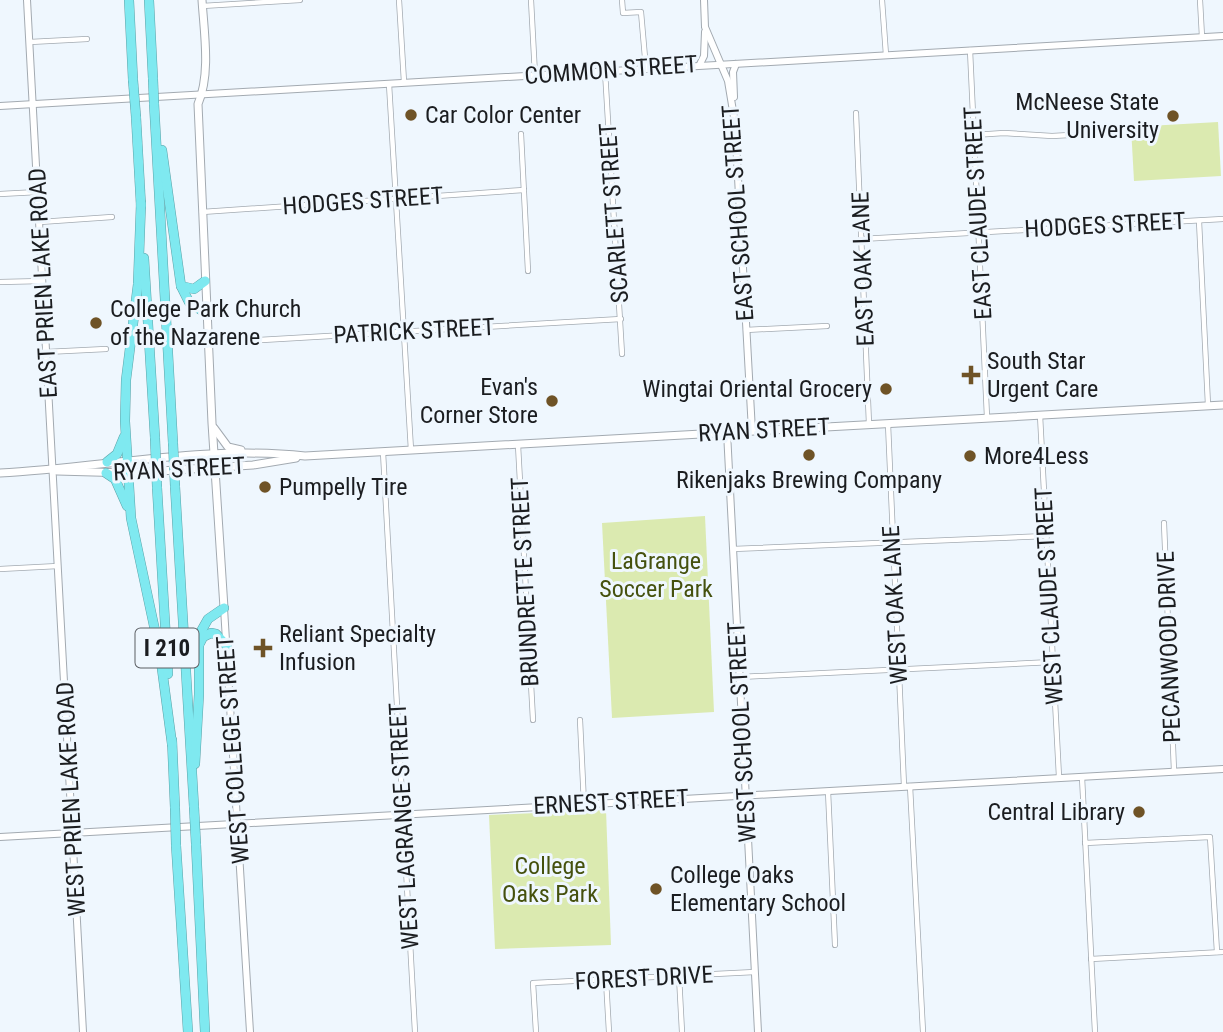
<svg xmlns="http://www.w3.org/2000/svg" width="1223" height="1032" font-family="'Roboto Condensed',sans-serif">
<rect width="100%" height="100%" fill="#eff7fe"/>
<g fill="#dbeab0">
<path d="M1218 122 1221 176 1134 181 1131 127Z"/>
<path d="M705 516 714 712 612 718 602 523Z"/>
<path d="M606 810 611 945 495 949 489 815Z"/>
</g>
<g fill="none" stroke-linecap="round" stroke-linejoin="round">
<defs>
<g id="minor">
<path d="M399 0 404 82"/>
<path d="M531 0 535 75"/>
<path d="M622 0 623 13 641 12 646 69"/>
<path d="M882 0 886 55"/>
<path d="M1200 0 1202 37"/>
<path d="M202 6 300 0"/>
<path d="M30 42 87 39"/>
<path d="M970 50 987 417"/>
<path d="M605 71 622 354"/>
<path d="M389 84 411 450"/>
<path d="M856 113 869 424"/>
<path d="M521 134 528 271"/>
<path d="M974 135 1004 133 1052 136 1124 132"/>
<path d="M0 194 38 192"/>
<path d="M202 212 524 190"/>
<path d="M1199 221 1208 405"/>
<path d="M40 222 112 217"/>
<path d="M861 239 1223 219"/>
<path d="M0 282 43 281"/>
<path d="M746 330 827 326"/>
<path d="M209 343 621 319"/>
<path d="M46 352 106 349"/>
<path d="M1040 415 1059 777"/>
<path d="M888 424 904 786"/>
<path d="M518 445 533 720"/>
<path d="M383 452 415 1032"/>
<path d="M1164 523 1174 771"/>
<path d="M733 549 1047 536"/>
<path d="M0 569 58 566"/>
<path d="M740 677 1052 662"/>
<path d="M580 720 584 804"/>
<path d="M1082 777 1095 1032"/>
<path d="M910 786 923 1032"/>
<path d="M828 791 835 945"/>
<path d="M1085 843 1210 837 1217 952"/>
<path d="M1091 959 1223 952"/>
<path d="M679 976 682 1032"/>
<path d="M606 980 609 1032"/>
<path d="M536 1032 533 983 755 972"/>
</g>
<g id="tertiary">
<path d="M27 0 83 1032"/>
<path d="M704 0 705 27 728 81 735 123 752 431"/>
<path d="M700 64 704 56 705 32"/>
<path d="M734 97 733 72 736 64"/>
<path d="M0 106 1223 36"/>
<path d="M727 432 758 1032"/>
<path d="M224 608 250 1032"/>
<path d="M0 837 1223 769"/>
</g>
<g id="secondary">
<path d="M202 0C204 32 211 74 198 104L212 423 224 608"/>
<path d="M214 428 228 447 241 450"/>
<path d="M57 471 129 473 253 465 296 458"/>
<path d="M0 473C101 468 203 445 305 456L1223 405"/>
</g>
<g id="motorway">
<path d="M129 0 133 80"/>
<path d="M149 0 153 79"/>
<path d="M154 103 173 443"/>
<path d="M136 117 141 206"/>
<path d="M162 150 181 286 189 302 207 314"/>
<path d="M141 203 138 284 126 380 125 421 131 518 160 654 172 744"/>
<path d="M144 258 155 438"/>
<path d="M181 286 194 289 205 281"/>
<path d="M107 462 117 454 124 437"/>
<path d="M106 473 115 479 127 506"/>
<path d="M175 486 194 807"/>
<path d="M157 487 168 674"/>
<path d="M200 643 203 637 211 633 216 634 227 646"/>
<path d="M172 740 175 808"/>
<path d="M195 764 199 694V635L208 619 224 608"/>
<path d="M196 844 205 1032"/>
<path d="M176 845 188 1032"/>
</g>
</defs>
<use href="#minor" stroke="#a3aab1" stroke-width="6"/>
<use href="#tertiary" stroke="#a3aab1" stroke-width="8"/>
<use href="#secondary" stroke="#a3aab1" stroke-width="9"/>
<use href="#motorway" stroke="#5ca2a7" stroke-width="10"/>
<use href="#minor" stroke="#fff" stroke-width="4.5"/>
<use href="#tertiary" stroke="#fff" stroke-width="6"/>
<use href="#secondary" stroke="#fff" stroke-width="7"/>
<use href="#motorway" stroke="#7fe9f0" stroke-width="9"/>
<defs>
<g id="motorway-bridge">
<path d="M153 79 154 103"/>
<path d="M133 80 136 117"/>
<path d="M155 438 157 487"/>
<path d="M173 443 175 486"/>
<path d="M194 807 196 844"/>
<path d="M175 808 176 845"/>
</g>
</defs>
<use href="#motorway-bridge" stroke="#5ca2a7" stroke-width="10" stroke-linecap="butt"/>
<use href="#motorway-bridge" stroke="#7fe9f0" stroke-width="9"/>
</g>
<g fill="#6f5326" stroke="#eff7fe" stroke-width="2.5">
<circle cx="411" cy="115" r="7"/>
<circle cx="1173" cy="116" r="7"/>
<circle cx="96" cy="323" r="7"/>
<path d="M967.5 364.5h7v7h7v7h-7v7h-7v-7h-7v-7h7z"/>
<circle cx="886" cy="389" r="7"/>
<circle cx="552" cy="401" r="7"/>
<circle cx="809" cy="455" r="7"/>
<circle cx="970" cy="456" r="7"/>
<circle cx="265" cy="487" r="7"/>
<path d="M259.5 637.5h7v7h7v7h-7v7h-7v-7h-7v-7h7z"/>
<circle cx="1139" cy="812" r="7"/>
<circle cx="656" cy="889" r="7"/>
</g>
<g text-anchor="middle" stroke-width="6" stroke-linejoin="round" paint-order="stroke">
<rect fill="#eff7fe" stroke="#5b5e63" stroke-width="2" x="135.5" y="628.5" width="63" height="39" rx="5"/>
<g font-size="23" font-weight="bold" fill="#1b1d20">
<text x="167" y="656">I 210</text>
</g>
<g font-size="24" fill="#1b1d20" stroke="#eff7fe">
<text transform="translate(611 70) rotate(-4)" y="8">COMMON STREET</text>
<text transform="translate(363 201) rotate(-4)" y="8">HODGES STREET</text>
<text transform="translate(614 213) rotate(-94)" y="8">SCARLETT STREET</text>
<text transform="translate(738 213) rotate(-94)" y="8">EAST SCHOOL STREET</text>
<text transform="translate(978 213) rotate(-93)" y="8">EAST CLAUDE STREET</text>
<text transform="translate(1105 225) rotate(-3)" y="8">HODGES STREET</text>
<text transform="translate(863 269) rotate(-92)" y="8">EAST OAK LANE</text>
<text transform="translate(43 283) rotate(-93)" y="8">EAST PRIEN LAKE ROAD</text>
<text transform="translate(414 331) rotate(-3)" y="8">PATRICK STREET</text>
<text transform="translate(764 430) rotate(-3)" y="8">RYAN STREET</text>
<text transform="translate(179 469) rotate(-3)" y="8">RYAN STREET</text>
<text transform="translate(525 582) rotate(-93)" y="8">BRUNDRETTE STREET</text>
<text transform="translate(1049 596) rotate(-93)" y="8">WEST CLAUDE STREET</text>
<text transform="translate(895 605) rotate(-93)" y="8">WEST OAK LANE</text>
<text transform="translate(1169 647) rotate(-92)" y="8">PECANWOOD DRIVE</text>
<text transform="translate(742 732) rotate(-93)" y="8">WEST SCHOOL STREET</text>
<text transform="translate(233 750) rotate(-94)" y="8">WEST COLLEGE STREET</text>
<text transform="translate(71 799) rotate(-93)" y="8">WEST PRIEN LAKE ROAD</text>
<text transform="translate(611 802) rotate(-3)" y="8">ERNEST STREET</text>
<text transform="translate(404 826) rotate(-93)" y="8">WEST LAGRANGE STREET</text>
<text transform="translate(644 978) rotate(-3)" y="8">FOREST DRIVE</text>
</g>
<g font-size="24" fill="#1b1d20" stroke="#eff7fe" text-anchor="start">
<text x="1159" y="110" text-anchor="end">McNeese State<tspan x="1159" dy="28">University</tspan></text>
<text x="425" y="123">Car Color Center</text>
<text x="110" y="317">College Park Church<tspan x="110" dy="28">of the Nazarene</tspan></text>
<text x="987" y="369">South Star<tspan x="987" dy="28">Urgent Care</tspan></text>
<text x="538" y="395" text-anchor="end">Evan's<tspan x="538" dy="28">Corner Store</tspan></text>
<text x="872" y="397" text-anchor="end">Wingtai Oriental Grocery</text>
<text x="984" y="464">More4Less</text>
<text x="809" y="488" text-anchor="middle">Rikenjaks Brewing Company</text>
<text x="279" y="495">Pumpelly Tire</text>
<text x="279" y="642">Reliant Specialty<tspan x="279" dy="28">Infusion</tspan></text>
<text x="1125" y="820" text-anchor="end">Central Library</text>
<text x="670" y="883">College Oaks<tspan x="670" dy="28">Elementary School</tspan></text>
</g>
<g font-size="24" fill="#45510e" stroke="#eff7fe">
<text x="656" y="569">LaGrange<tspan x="656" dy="28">Soccer Park</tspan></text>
<text x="550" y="874">College<tspan x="550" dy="28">Oaks Park</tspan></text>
</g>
</g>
</svg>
